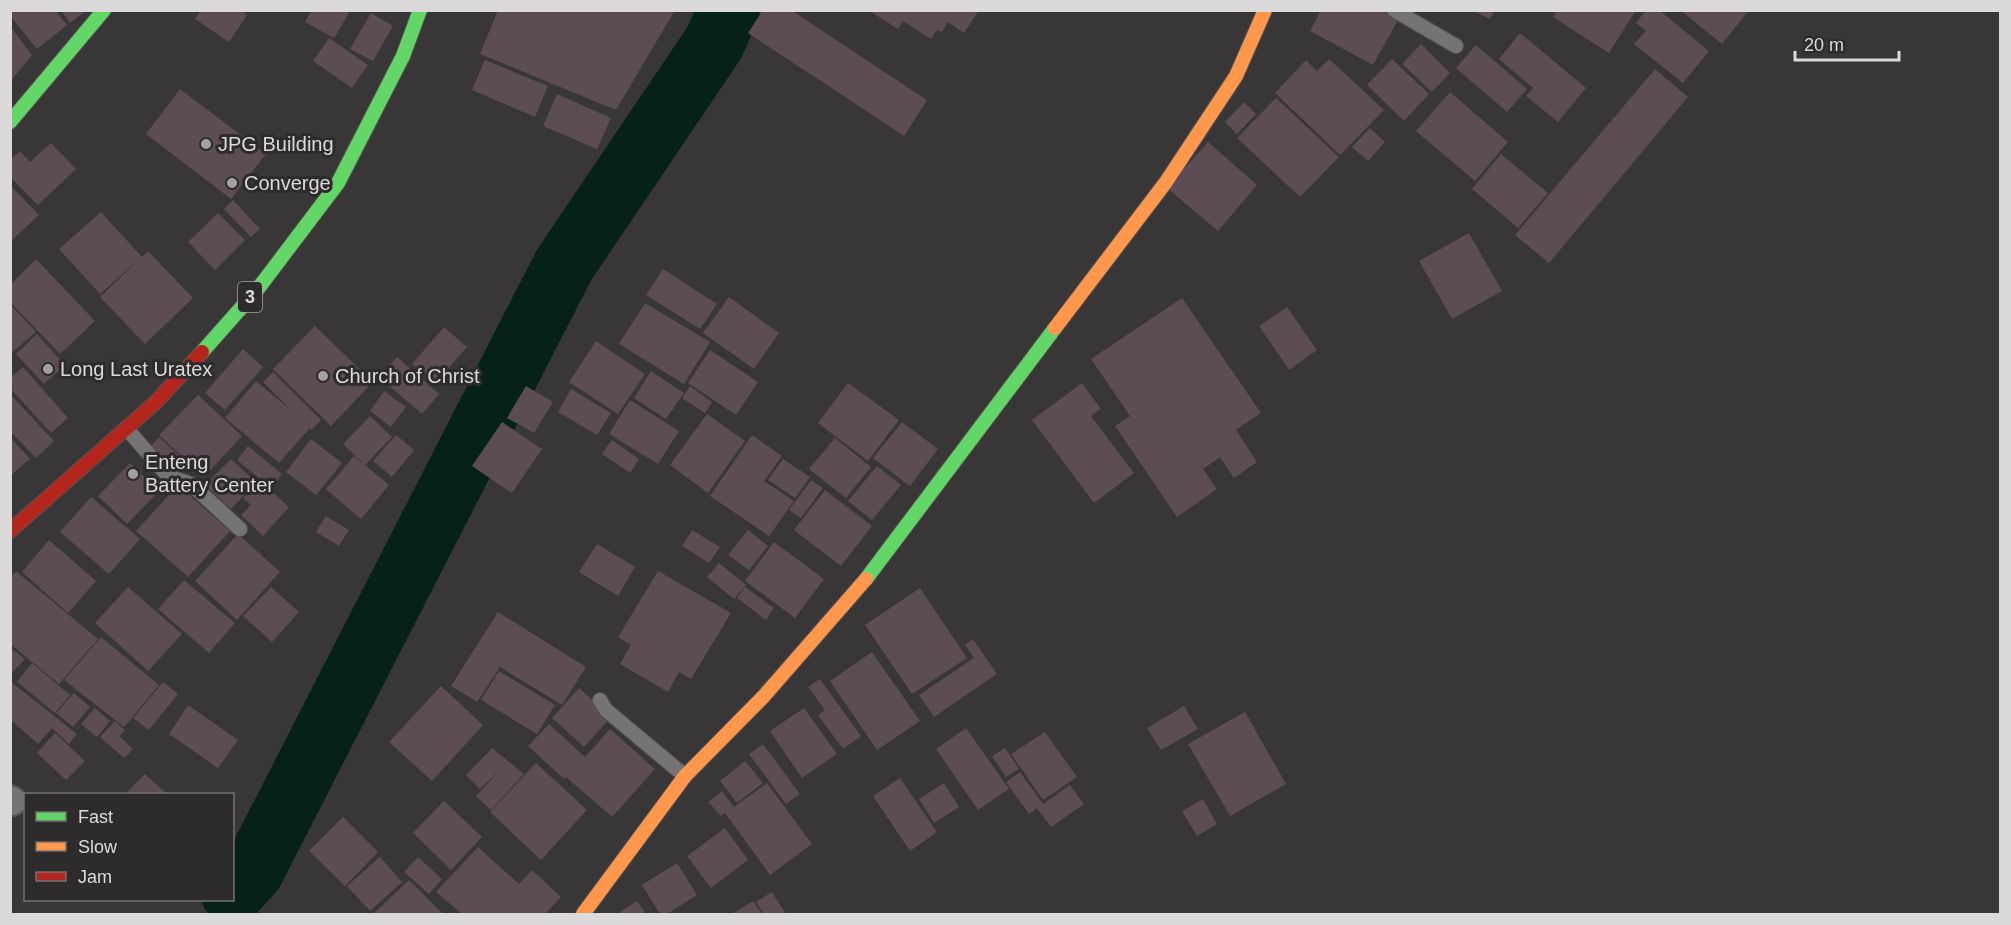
<svg xmlns="http://www.w3.org/2000/svg" width="2011" height="925" font-family="Helvetica,sans-serif">
<rect width="100%" height="100%" fill="#383637"/>
<g fill="none" stroke-linecap="round" stroke-linejoin="round">
<path stroke="#05211a" stroke-width="62" d="M232 894 253 871 564 265 714 43 729 10"/>
</g>
<g fill="#5c4c54">
<path d="M10 10H55L67 25 37 49 10 16Z"/>
<path d="M61 10H87L70 23Z"/>
<path d="M201 10H241L247 15 229 42 195 19Z"/>
<path d="M312 10H344L349 13 334 38 305 22Z"/>
<path d="M498 10H675L616 110 480 54Z"/>
<path d="M763 10H791L927 100 904 136 748 33Z"/>
<path d="M868 10H979L964 33 948 22 942 32 937 30 931 39 903 21 898 29Z"/>
<path d="M1321 10H1381L1398 20 1373 65 1310 31Z"/>
<path d="M1472 10H1495L1490 19Z"/>
<path d="M1557 10H1636L1609 53 1553 17Z"/>
<path d="M1646 10H1659L1709 51 1683 83 1634 44 1646 31 1636 23Z"/>
<path d="M1680 10H1749L1722 44Z"/>
<path d="M371 13 393 26 373 61 350 49Z"/>
<path d="M10 26 32 55 10 82Z"/>
<path d="M1520 33 1586 88 1558 122 1526 96 1533 88 1499 59Z"/>
<path d="M329 38 368 65 352 88 313 61Z"/>
<path d="M1421 44 1450 73 1432 92 1402 64Z"/>
<path d="M1476 45 1527 89 1507 112 1456 68Z"/>
<path d="M1329 59 1384 110 1340 155 1275 93 1306 60 1317 71Z"/>
<path d="M1392 59 1429 94 1404 121 1367 85Z"/>
<path d="M485 60 548 86 535 117 472 90Z"/>
<path d="M1655 69 1688 97 1549 263 1515 235Z"/>
<path d="M180 89 266 154 231 199 146 134Z"/>
<path d="M1450 92 1508 142 1475 181 1416 131Z"/>
<path d="M557 94 611 118 597 149 543 126Z"/>
<path d="M1276 98 1339 157 1300 197 1237 138Z"/>
<path d="M1244 102 1256 114 1237 134 1225 122Z"/>
<path d="M1370 128 1385 142 1368 161 1352 147Z"/>
<path d="M1208 142 1257 185 1218 231 1167 188Z"/>
<path d="M51 143 76 169 38 205 10 177V160L20 151 30 162Z"/>
<path d="M1501 154 1548 193 1518 228 1472 189Z"/>
<path d="M10 185 39 215 10 242Z"/>
<path d="M233 200 260 229 251 237 224 209Z"/>
<path d="M101 212 142 257 100 294 59 249Z"/>
<path d="M218 213 245 240 215 270 188 242Z"/>
<path d="M1469 233 1502 291 1452 319 1419 261Z"/>
<path d="M148 251 193 298 145 344 100 297Z"/>
<path d="M36 259 95 321 60 354 10 302V285Z"/>
<path d="M663 269 717 304 700 329 646 295Z"/>
<path d="M729 297 779 333 754 369 703 333Z"/>
<path d="M1182 298 1261 413 1236 430 1257 462 1234 478 1220 457 1203 469 1217 489 1177 517 1115 426 1130 416 1091 359Z"/>
<path d="M645 303 710 342 684 384 619 344Z"/>
<path d="M10 304 36 332 10 354Z"/>
<path d="M1287 307 1317 350 1289 370 1259 326Z"/>
<path d="M315 326 373 382 331 426 273 369Z"/>
<path d="M444 327 467 347 435 383 412 364Z"/>
<path d="M37 334 65 365 44 384 16 354Z"/>
<path d="M596 341 645 374 618 414 569 382Z"/>
<path d="M243 349 263 367 225 410 205 393Z"/>
<path d="M710 350 758 382 736 415 688 383Z"/>
<path d="M397 357 439 394 422 414 379 377Z"/>
<path d="M23 367 68 418 51 433 10 388V378Z"/>
<path d="M651 371 684 393 666 419 634 398Z"/>
<path d="M273 372 321 420 311 430 310 428 279 463 225 418 256 381 292 411 263 382Z"/>
<path d="M848 383 899 420 868 461 818 423Z"/>
<path d="M1082 383 1101 409 1091 416 1134 473 1094 503 1032 420Z"/>
<path d="M526 386 553 402 534 433 507 418Z"/>
<path d="M690 386 712 402 705 413 682 398Z"/>
<path d="M571 389 611 413 597 435 558 412Z"/>
<path d="M384 391 406 407 391 427 370 411Z"/>
<path d="M10 394 54 441 36 458 10 431Z"/>
<path d="M198 395 242 436 204 477 159 435Z"/>
<path d="M630 400 679 431 658 464 609 434Z"/>
<path d="M707 414 745 441 708 493 670 465Z"/>
<path d="M370 416 392 437 365 465 343 444Z"/>
<path d="M502 422 542 449 512 493 472 466Z"/>
<path d="M902 422 938 449 910 486 873 458Z"/>
<path d="M396 435 414 450 392 477 373 461Z"/>
<path d="M752 435 782 456 764 481 794 501 769 536 710 496Z"/>
<path d="M10 437 30 459 10 476Z"/>
<path d="M159 437 182 458 172 468 150 447Z"/>
<path d="M835 438 871 467 846 498 809 469Z"/>
<path d="M311 439 342 463 316 495 286 472Z"/>
<path d="M612 440 639 459 630 473 602 454Z"/>
<path d="M248 446 282 474 271 488 237 460Z"/>
<path d="M354 456 389 485 361 519 326 489Z"/>
<path d="M231 459 256 482 231 509 205 485Z"/>
<path d="M783 459 810 477 795 498 768 480Z"/>
<path d="M130 463 159 491 127 524 98 496Z"/>
<path d="M877 466 901 485 872 520 848 501Z"/>
<path d="M811 480 823 488 801 518 789 510Z"/>
<path d="M258 482 266 490 268 488 289 507 263 536 241 515 251 505 243 498Z"/>
<path d="M178 485 230 531 188 577 136 531Z"/>
<path d="M825 490 872 526 841 566 794 530Z"/>
<path d="M91 497 140 539 109 574 60 532Z"/>
<path d="M326 516 349 530 339 546 316 532Z"/>
<path d="M692 530 720 547 709 563 682 546Z"/>
<path d="M748 530 768 546 749 570 728 555Z"/>
<path d="M238 534 280 572 237 620 195 581Z"/>
<path d="M49 540 96 581 68 613 22 572Z"/>
<path d="M774 542 824 579 795 618 745 581Z"/>
<path d="M597 544 635 567 618 596 579 572Z"/>
<path d="M719 563 746 585 734 599 707 577Z"/>
<path d="M16 571 98 639 59 684 10 644V578Z"/>
<path d="M658 571 731 613 691 679 679 672 668 692 620 664 631 645 618 637Z"/>
<path d="M184 580 235 623 209 653 158 609Z"/>
<path d="M128 587 182 634 148 671 95 623Z"/>
<path d="M271 587 299 612 272 642 243 616Z"/>
<path d="M745 587 774 608 766 620 737 598Z"/>
<path d="M920 588 967 658 912 694 865 625Z"/>
<path d="M498 612 586 667 562 705 500 667 477 702 451 686Z"/>
<path d="M101 637 159 685 124 727 64 680Z"/>
<path d="M973 639 997 674 934 717 919 695 974 658 965 645Z"/>
<path d="M10 647 25 659 10 675Z"/>
<path d="M872 652 920 721 877 750 830 681Z"/>
<path d="M32 663 70 695 55 713 17 682Z"/>
<path d="M499 671 555 705 537 734 481 700Z"/>
<path d="M820 679 861 736 843 749 818 715 825 710 808 687Z"/>
<path d="M10 681 77 734 69 744 52 728 38 744 13 722 10 724Z"/>
<path d="M163 682 178 694 149 730 133 718Z"/>
<path d="M441 686 483 725 432 781 389 742Z"/>
<path d="M579 688 611 717 584 747 552 718Z"/>
<path d="M74 693 90 707 73 727 56 713Z"/>
<path d="M188 705 238 740 218 768 169 734Z"/>
<path d="M1184 706 1198 729 1161 750 1147 728Z"/>
<path d="M95 708 110 721 97 737 81 724Z"/>
<path d="M804 708 837 754 802 778 770 731Z"/>
<path d="M1245 712 1286 784 1230 816 1188 744Z"/>
<path d="M115 721 125 730 119 736 133 749 124 758 100 737Z"/>
<path d="M549 724 585 757 610 729 655 769 612 817 566 777 564 779 528 746Z"/>
<path d="M966 728 1009 789 978 810 936 749Z"/>
<path d="M1045 732 1077 777 1043 800 1011 754Z"/>
<path d="M55 733 85 761 66 780 37 753Z"/>
<path d="M763 744 800 794 786 804 749 754Z"/>
<path d="M492 748 524 774 491 810 476 796 500 770 480 789 466 775Z"/>
<path d="M1005 748 1019 769 1006 777 992 756Z"/>
<path d="M745 761 763 783 737 803 720 781Z"/>
<path d="M536 763 587 810 541 860 490 812Z"/>
<path d="M1020 772 1043 804 1070 785 1084 804 1051 827 1037 808 1029 814 1006 782Z"/>
<path d="M145 774 167 794H131L128 791Z"/>
<path d="M900 778 937 832 910 851 873 796Z"/>
<path d="M767 783 812 844 770 875 725 813 721 816 708 802 722 791 734 807Z"/>
<path d="M944 783 959 807 934 823 919 799Z"/>
<path d="M1203 799 1217 824 1197 836 1182 811Z"/>
<path d="M444 801 482 837 451 870 413 833Z"/>
<path d="M343 817 378 852 345 886 309 851Z"/>
<path d="M725 828 748 860 711 888 687 856Z"/>
<path d="M478 847 519 884 532 870 561 897 545 914H462L436 892Z"/>
<path d="M380 857 402 882 370 911 347 886Z"/>
<path d="M418 857 442 879 429 894 404 872Z"/>
<path d="M677 863 697 895 667 914H660L642 885Z"/>
<path d="M409 880 443 914H373Z"/>
<path d="M772 892 786 914H764L756 902Z"/>
<path d="M637 901 646 914H617Z"/>
<path d="M753 901 762 914H732Z"/>
</g>
<g fill="none" stroke-linecap="round" stroke-linejoin="round">
<defs>
<g id="lane">
<path d="M1394 10 1456 46"/>
<path d="M126 428 168 476 191 484 240 529"/>
<path d="M600 700 606 710 685 776"/>
</g>
<path id="street" d="M10 800 12 801"/>
<g id="fast">
<path d="M10 122 104 10"/>
<path d="M202 352 257 290 338 183 403 56 420 10"/>
<path d="M866 579 1055 328"/>
</g>
<g id="slow">
<path d="M1055 328 1166 182 1236 76 1265 10"/>
<path d="M583 914 685 776 764 696 866 579"/>
</g>
<path id="jam" d="M10 531 156 402 202 352"/>
</defs>
<use href="#lane" stroke="#555353" stroke-width="16"/>
<use href="#street" stroke="#555353" stroke-width="32"/>
<use href="#fast" stroke="#555353" stroke-width="16"/>
<use href="#slow" stroke="#555353" stroke-width="16"/>
<use href="#jam" stroke="#555353" stroke-width="16"/>
<use href="#lane" stroke="#757374" stroke-width="14"/>
<use href="#street" stroke="#757374" stroke-width="28"/>
<use href="#fast" stroke="#63d668" stroke-width="14"/>
<use href="#slow" stroke="#ff974d" stroke-width="14"/>
<use href="#jam" stroke="#b3261e" stroke-width="14"/>
</g>
<g fill="#a3a0a1" stroke="#2e2b2c" stroke-width="2">
<circle cx="206" cy="144" r="6"/>
<circle cx="232" cy="183" r="6"/>
<circle cx="48" cy="369" r="6"/>
<circle cx="323" cy="376" r="6"/>
<circle cx="133" cy="474" r="6"/>
</g>
<g text-anchor="middle" stroke-width="6" stroke-linejoin="round" paint-order="stroke">
<rect fill="#2e2b2c" stroke="#a8a5a6" stroke-width="1.5" x="238" y="282" width="24" height="30" rx="4.5"/>
<g font-size="18" font-weight="bold" fill="#dcd9da">
<text x="250" y="303">3</text>
</g>
<g font-size="20" fill="#dcd9da" stroke="#2e2b2c" text-anchor="start">
<text x="218" y="151">JPG Building</text>
<text x="244" y="190">Converge</text>
<text x="60" y="376">Long Last Uratex</text>
<text x="335" y="383">Church of Christ</text>
<text x="145" y="469">Enteng<tspan x="145" dy="23">Battery Center</tspan></text>
</g>
</g>
<rect width="2011" height="925" fill="none" stroke="#dcd9da" stroke-width="24"/>
<rect x="24" y="793" width="210" height="108" fill="#2e2b2c" stroke="#747172" stroke-width="1.5"/>
<rect x="36" y="812" width="30" height="9" fill="#63d668" stroke="#747172" stroke-width="1.5"/>
<text x="78" y="823" font-size="18" fill="#dcd9da">Fast</text>
<rect x="36" y="842" width="30" height="9" fill="#ff974d" stroke="#747172" stroke-width="1.5"/>
<text x="78" y="853" font-size="18" fill="#dcd9da">Slow</text>
<rect x="36" y="872" width="30" height="9" fill="#b3261e" stroke="#747172" stroke-width="1.5"/>
<text x="78" y="883" font-size="18" fill="#dcd9da">Jam</text>
<path d="M1795 51v9h104v-9" fill="none" stroke="#dcd9da" stroke-width="3"/>
<text x="1804" y="51" font-size="18" fill="#dcd9da" stroke="#2e2b2c" stroke-width="4.5" paint-order="stroke">20 m</text>
</svg>
